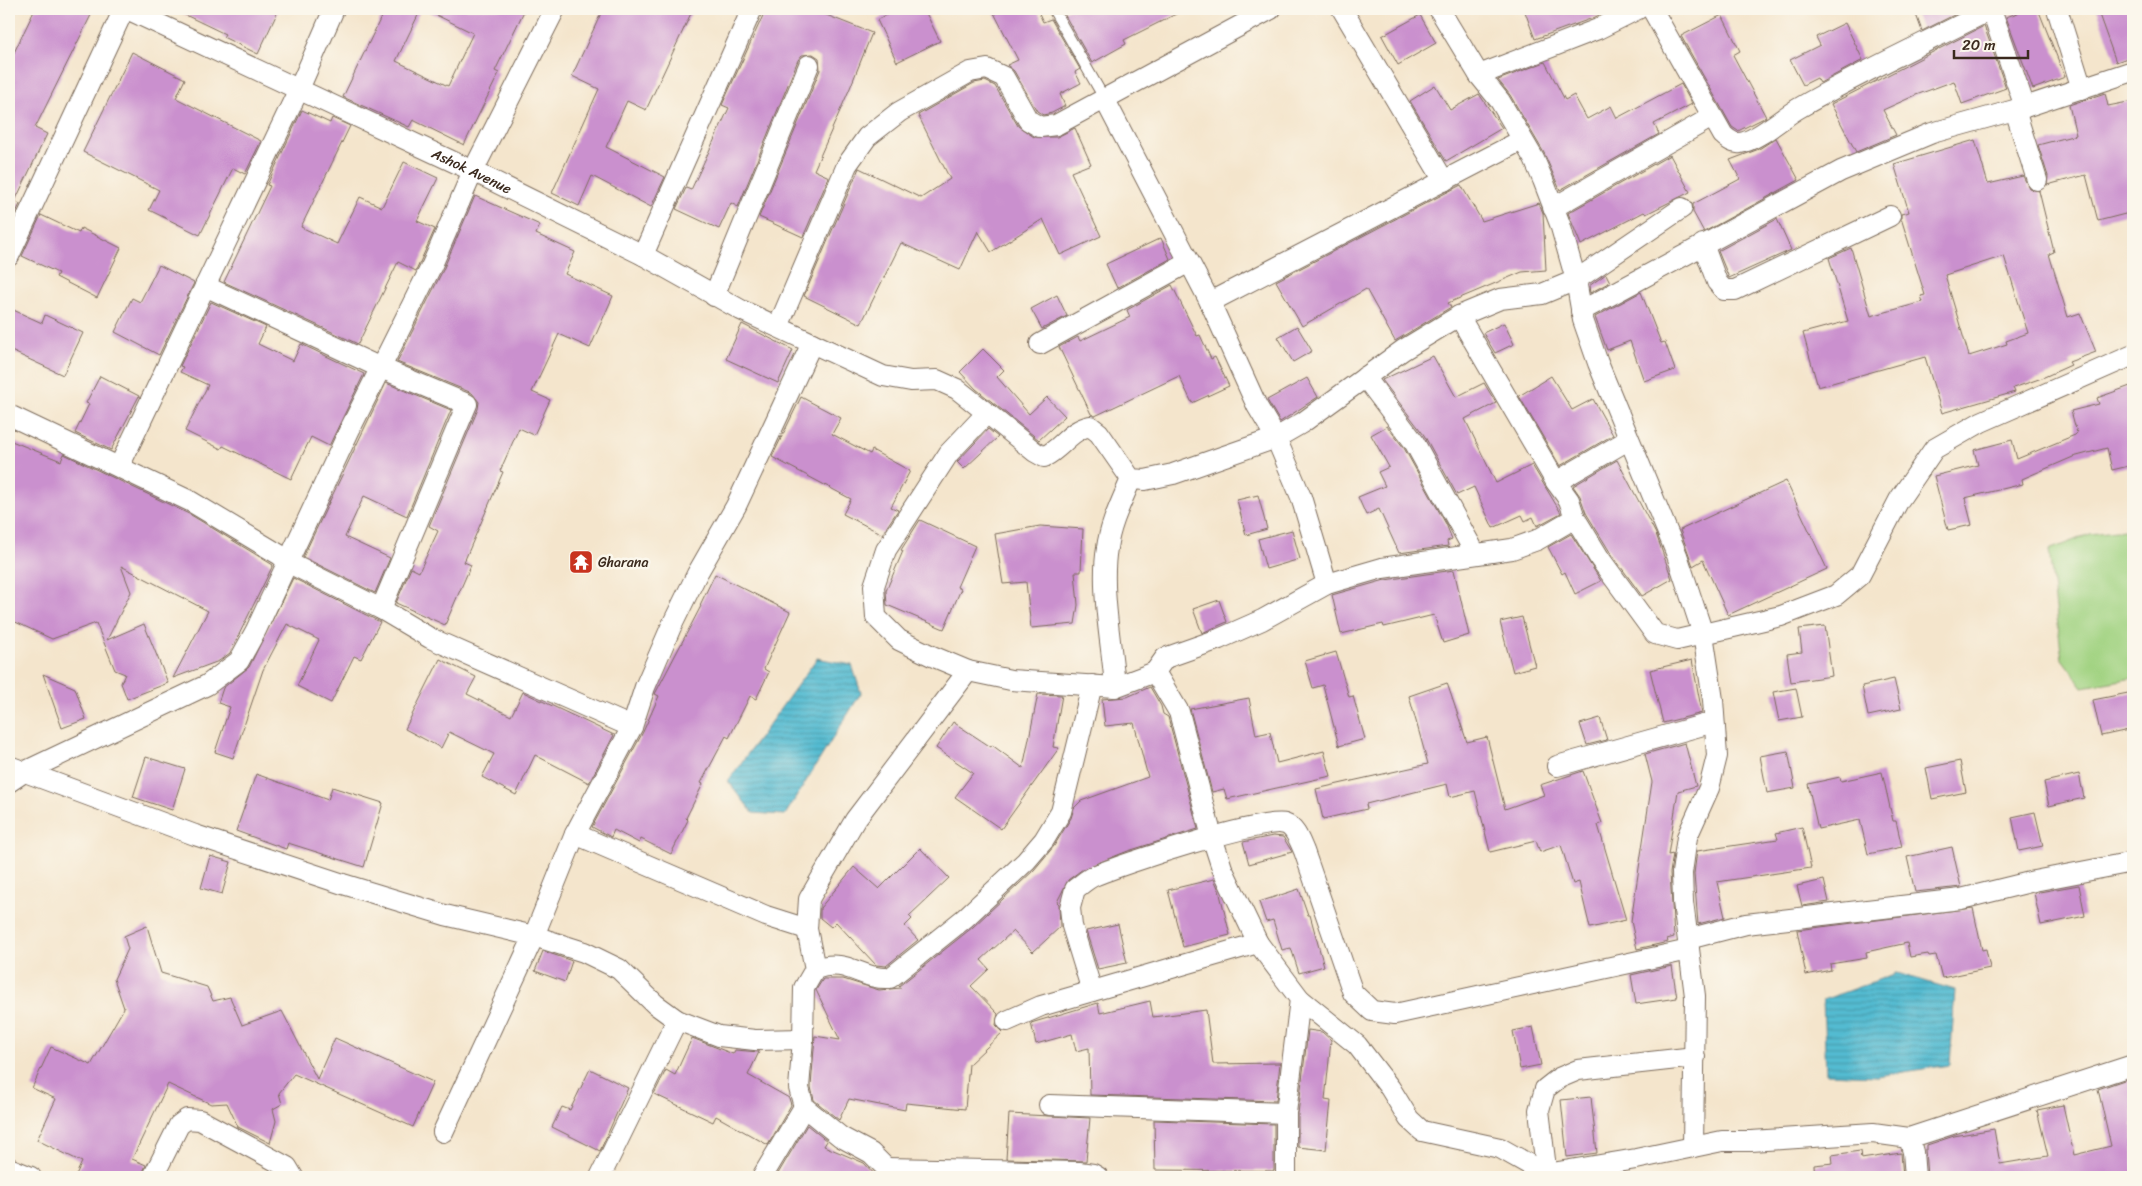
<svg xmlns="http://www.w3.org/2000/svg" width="2142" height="1186" font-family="Sriracha,sans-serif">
<defs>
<pattern id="water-rules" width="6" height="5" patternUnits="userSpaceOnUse" patternTransform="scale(1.25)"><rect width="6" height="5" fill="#53bbd1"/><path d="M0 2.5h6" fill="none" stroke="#4698a9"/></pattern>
</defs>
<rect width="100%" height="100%" fill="#fbf7ec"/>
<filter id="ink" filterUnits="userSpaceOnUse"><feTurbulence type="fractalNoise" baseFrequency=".02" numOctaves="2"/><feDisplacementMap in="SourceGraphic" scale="10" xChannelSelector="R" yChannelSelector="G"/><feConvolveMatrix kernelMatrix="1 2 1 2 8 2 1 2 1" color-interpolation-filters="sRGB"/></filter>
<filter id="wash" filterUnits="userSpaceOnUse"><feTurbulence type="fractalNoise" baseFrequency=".0096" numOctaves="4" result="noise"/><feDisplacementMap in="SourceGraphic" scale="20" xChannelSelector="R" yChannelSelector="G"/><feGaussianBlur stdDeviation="1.12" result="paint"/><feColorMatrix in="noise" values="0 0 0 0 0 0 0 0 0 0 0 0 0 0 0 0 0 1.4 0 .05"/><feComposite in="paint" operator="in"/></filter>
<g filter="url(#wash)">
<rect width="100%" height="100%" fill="#f4e5cc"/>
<path fill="#a2d382" stroke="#6e7e50" d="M2133 529V678L2083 687 2062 659 2049 550 2090 534Z"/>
<g fill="url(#water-rules)" stroke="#477278">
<path d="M817 658 852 665 861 693 785 815 753 813 728 781Z"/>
<path d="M1897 973 1955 990 1950 1065 1877 1076 1826 1074 1823 1000Z"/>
</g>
<g id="blocks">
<g fill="#ca90ce" fill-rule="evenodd">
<path d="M35 9H94L35 128 47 134 15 201 20 204 9 228V63Z"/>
<path d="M173 9H279L258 54 223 37 225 34Z"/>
<path d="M385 9H421L396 61 448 86 473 33 424 9H525L495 71 499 73 464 145 413 120 409 127 343 97Z"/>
<path d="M603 9H693L646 110 627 101 606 147 665 177 651 207 592 176 579 206 552 193 599 89 572 76Z"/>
<path d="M766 9H811L872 33 850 88 814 170 829 177 803 237 759 217 820 70 819 58 813 54 802 55 798 60 738 207 731 203 719 229 676 209 686 188 691 190 729 108 722 105Z"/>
<path d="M885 9H924L940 41 897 62 877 20 888 14Z"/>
<path d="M992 9H1037L1043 22 1051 19 1080 69 1075 72 1081 83 1060 94 1065 106 1052 113 1043 115 1037 111 1014 71 1007 65 1018 60Z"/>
<path d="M1069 9H1186L1124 40 1126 44 1092 63 1063 12Z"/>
<path d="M1524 9H1612L1593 18 1535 39Z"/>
<path d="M1914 9H1966L1922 31Z"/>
<path d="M2029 9H2038L2065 77 2033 89 2006 17Z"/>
<path d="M2097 9H2133V56L2116 62Z"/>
<path d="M1420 15 1436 43 1398 65 1382 36Z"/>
<path d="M1722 15 1740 51 1733 55 1766 117 1738 131 1732 127 1681 36Z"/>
<path d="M1845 23 1863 60 1820 83 1817 78 1803 85 1790 60 1820 45 1816 37Z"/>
<path d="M1984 26 2006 88 1962 104 1954 81 1916 95 1883 110 1896 135 1856 152 1831 104Z"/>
<path d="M132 52 185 79 176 98 261 141 245 174 233 168 200 235 149 210 159 190 83 152Z"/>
<path d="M1545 62 1565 100 1574 95 1587 119 1611 106 1617 118 1681 84 1692 104 1654 124 1659 134 1560 190 1544 153 1510 95 1498 80Z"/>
<path d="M985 81 995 86 1018 126 1034 137H1057L1075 128 1091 164 1071 172 1101 236 1060 255 1043 219 991 252 978 231 960 270 901 243 861 324 804 296 859 168 921 198 950 179 918 115 974 83Z"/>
<path d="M1435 85 1450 110 1479 94 1502 128 1446 161 1410 101Z"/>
<path d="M2105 93 2108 106 2133 101V212L2098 221 2086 175 2047 185 2048 176 2038 145 2076 135 2069 105Z"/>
<path d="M302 110 330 123 332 118 350 126 301 227 337 244 360 197 382 207 404 162 438 178 417 221 435 229 421 260 416 271 398 262 358 344 224 282 270 186 267 185Z"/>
<path d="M1776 138 1799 180 1704 232 1693 212V204L1740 179 1730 160 1759 149Z"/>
<path d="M1975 140 1988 184 2023 176 2029 188 2039 191 2054 252 2049 254 2068 317 2080 313 2096 352 2069 362 2071 365 2042 378 2013 388 2015 392 1942 413 1925 357 1818 387 1803 333 1848 321 1829 258 1851 248 1871 316 1923 302 1921 296 1925 295 1901 218V214L1909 212 1894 164ZM2004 256 2028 333 2006 341 2007 344 1969 356 1945 275Z"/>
<path d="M1670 155 1690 192 1646 214 1644 212 1581 245 1568 213Z"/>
<path d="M1461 185 1482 221 1539 203 1543 213 1546 270 1522 272 1448 303 1451 307 1395 341 1366 289 1302 326 1276 281Z"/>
<path d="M475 196 540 225 536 234 575 252 565 274 613 296 590 348 559 334 532 392 550 400 534 435 519 428 500 471 503 472 464 562 471 565 445 625 396 603 411 568 419 572 438 531 429 526 478 409 479 402 472 393 397 362 443 270Z"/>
<path d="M41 215 79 233 81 228 121 248 97 298 56 277 58 273 22 256Z"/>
<path d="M1777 219 1791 250 1729 278 1718 251Z"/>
<path d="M1161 238 1170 259 1117 288 1106 264Z"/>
<path d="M159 265 194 283 159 355 115 332 132 298 140 302Z"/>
<path d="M1606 274 1610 282 1590 293 1589 286Z"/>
<path d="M1172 285 1197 336 1200 335 1211 359 1215 357 1229 386 1192 403 1179 376 1095 416 1091 414 1059 347 1078 337 1080 341 1130 317 1127 310Z"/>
<path d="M1641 292 1661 343 1665 342 1675 370 1644 381 1630 341 1607 350 1595 317Z"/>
<path d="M1057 295 1067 316 1042 329 1031 309Z"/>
<path d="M211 302 266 327 258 344 293 361 301 344 364 374 329 446 311 437 291 479 223 446 221 449 185 431 208 385 180 372 183 367 180 366Z"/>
<path d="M9 308 42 323 45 315 83 333 63 375 9 350Z"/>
<path d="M1504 323 1514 344 1495 353 1483 333Z"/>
<path d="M742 324 793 350 778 383 726 359Z"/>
<path d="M1297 326 1312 351 1293 362 1278 337Z"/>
<path d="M983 349 1004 370 997 377 1029 414 1047 397 1065 416 1039 440 976 389 960 372Z"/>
<path d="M1433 356 1456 397 1484 383 1496 403 1465 419 1496 483 1532 465 1561 513 1537 526 1533 517 1525 521 1522 515 1493 528 1474 487 1457 495 1424 435 1382 380Z"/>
<path d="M100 376 139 396 111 450 75 433 89 404 86 403Z"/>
<path d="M1551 376 1572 410 1593 399 1613 435 1560 466 1519 396Z"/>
<path d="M1307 378 1318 397 1280 422 1267 400Z"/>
<path d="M386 383 451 410 407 516 364 496 345 537 390 558 375 593 303 557Z"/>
<path d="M2133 385V465L2112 470 2107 448 2073 457 2022 479 2023 484 1965 498 1972 525 1948 530 1934 476 1978 465 1974 450 2012 440 2017 459 2075 435 2077 433 2071 411 2099 404 2097 398Z"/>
<path d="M801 397 841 418 832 434 870 454 872 450 910 471 891 507 898 510 882 534 843 514 851 499 772 457Z"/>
<path d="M1387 426 1404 448 1446 524 1452 539 1447 541 1448 546 1399 553 1379 509 1366 515 1358 497 1385 486 1378 472 1389 467 1371 435Z"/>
<path d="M988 429 998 437 964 469 957 462Z"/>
<path d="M9 440 61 461 64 454 191 515 273 565 230 653 219 661 173 678 208 611 121 566 131 592 107 640 144 624 168 683 127 699 121 683 125 674 115 670 96 623 52 639 9 619Z"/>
<path d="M1617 460 1656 534 1672 579 1642 596 1610 552 1586 513 1580 496 1573 486Z"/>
<path d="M1786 481 1827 569 1728 615 1703 560 1693 566 1680 530Z"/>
<path d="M1258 495 1267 529 1246 535 1237 500Z"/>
<path d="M920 520 975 546 957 587 961 589 944 629 887 605 886 591 903 551 901 550Z"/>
<path d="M1040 526 1083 529 1081 572H1075L1078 605 1075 624 1031 628 1026 582 1003 584 995 534Z"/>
<path d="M1292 530 1300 559 1266 569 1258 539Z"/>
<path d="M1571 534 1601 581 1575 594 1565 572 1562 574 1548 547Z"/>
<path d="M1454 570 1469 635 1443 643 1434 615 1384 627 1383 624 1341 634 1332 595 1385 580Z"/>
<path d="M715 574 790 612 764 669 769 672 756 699 750 696 729 738 726 736 701 783 703 784 686 818 688 820 671 854 641 839 639 843 614 830 611 837 592 827 643 732 659 696 655 694 701 606 700 605Z"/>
<path d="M293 578 380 622 361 659 354 656 331 703 297 686 319 640 287 624 263 670 233 758 215 752 230 707 218 703 223 688 249 667Z"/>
<path d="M1219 600 1227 622 1202 633 1193 609Z"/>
<path d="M1522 617 1535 666 1513 672 1500 622Z"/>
<path d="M1825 626 1832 676 1791 682 1787 654 1802 652 1799 629Z"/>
<path d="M1336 652 1349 697 1353 696 1365 739 1339 746 1323 685 1313 688 1305 661Z"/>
<path d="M440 659 476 677 467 694 511 716 523 692 614 735 589 783 535 755 516 795 482 777 494 754 449 732 441 748 405 729Z"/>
<path d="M1692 660 1702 713 1663 723 1650 670Z"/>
<path d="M43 674 75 688 86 719 62 728Z"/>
<path d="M1894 679 1901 709 1868 716 1862 686Z"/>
<path d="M1447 683 1467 742 1487 737 1505 809 1544 795 1540 785 1583 771 1602 823 1598 825 1626 920 1590 928 1579 882 1573 884 1561 845 1540 852 1536 841 1490 852 1475 791 1450 797 1447 784 1366 804 1367 809 1323 819 1316 789 1428 764 1409 696Z"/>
<path d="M1150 687 1161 706 1163 714 1168 717 1198 829 1128 851 1083 869 1068 880 1057 902 1059 904 1060 927 1033 952 1013 931 981 960 989 969 971 986 998 1014 996 1025 1003 1032 969 1064 965 1109 906 1103 905 1110 849 1099 839 1120 814 1100 811 1087 815 1036 840 1040 816 990 823 979H843L879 990 901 988 899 986 973 927 1034 870 1054 846 1071 818 1074 808 1081 801 1148 777 1134 723 1105 726 1102 699 1127 697Z"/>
<path d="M1796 688 1802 717 1779 721 1773 692Z"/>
<path d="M2133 692V729L2101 736 2093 700Z"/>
<path d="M1038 694 1062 695 1053 747 1059 748 1001 829 955 797 973 773 936 748 953 722 991 747 992 745 1023 768Z"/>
<path d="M1249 698 1256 735 1270 732 1277 763 1324 751 1331 776 1227 799 1224 789 1212 792 1190 709Z"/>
<path d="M1600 718 1607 740 1587 745 1580 724Z"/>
<path d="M1685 743 1696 786 1678 791 1668 855 1673 854 1670 873 1674 937 1667 939 1668 942 1637 949 1631 921 1652 782 1645 754Z"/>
<path d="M1788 751 1795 788 1767 793 1760 756Z"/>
<path d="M146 757 185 769 172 810 133 797Z"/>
<path d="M1960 761 1966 792 1932 799 1926 768Z"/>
<path d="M1882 772 1893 821H1896L1902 847 1868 854 1860 820 1818 829 1808 784 1840 777 1841 781Z"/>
<path d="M256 774 328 800 332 787 383 803 364 867 288 843 286 849 236 831Z"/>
<path d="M2079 774 2084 798 2049 806 2044 782Z"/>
<path d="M2035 812 2043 846 2019 851 2012 817Z"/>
<path d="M1802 827 1811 868 1717 882 1725 917 1698 924 1694 874 1697 851 1778 839 1776 833Z"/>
<path d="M1273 836 1283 837 1292 852 1249 864 1243 842Z"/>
<path d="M1952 847 1961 887 1915 892 1907 857Z"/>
<path d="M920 848 949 878 909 916 912 919 905 926 918 940 886 966 876 965 836 922 831 927 820 918V908L854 867 879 889Z"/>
<path d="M210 856 231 862 222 894 201 888Z"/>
<path d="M1214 879 1219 890 1230 935 1183 947 1168 890Z"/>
<path d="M1824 880 1829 902 1802 906 1797 886Z"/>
<path d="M2079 885 2085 916 2041 925 2034 893Z"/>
<path d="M1299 889 1308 915H1310L1324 966 1299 973 1291 948 1282 950 1273 920 1266 922 1259 902Z"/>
<path d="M1973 908 1982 950 1986 949 1990 968 1942 978 1936 955 1929 956 1928 954 1910 957 1907 943 1866 952 1867 958 1830 964 1831 970 1806 975 1797 930Z"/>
<path d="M1118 924 1127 963 1098 969 1086 931Z"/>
<path d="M147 926 161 973 207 987 213 1001 230 997 242 1025 282 1011 317 1079 335 1038 433 1082 413 1127 294 1074 279 1093 282 1104 273 1109 276 1121 270 1143 238 1127 227 1103 211 1104 168 1084 132 1159 146 1165 141 1177H75L82 1162 37 1140 56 1099 32 1088 51 1047 91 1065 124 1008 114 979 128 949 124 936Z"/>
<path d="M543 951 572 961 565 982 535 971Z"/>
<path d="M1672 966 1677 998 1636 1004 1631 975Z"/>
<path d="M1150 1001 1153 1017 1206 1010 1213 1064 1280 1063 1276 1101 1090 1095 1089 1048 1076 1051 1072 1034 1036 1044 1031 1023 1098 1003 1100 1013Z"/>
<path d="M1533 1027 1541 1065 1520 1069 1513 1031Z"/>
<path d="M1308 1030 1322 1032 1331 1040 1325 1100 1331 1101 1326 1150 1298 1147V1114Z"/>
<path d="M692 1038 733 1054 735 1050 759 1052 748 1075 789 1098 791 1105 768 1145 716 1116 713 1122 654 1094 666 1070 675 1075Z"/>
<path d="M590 1069 628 1088 600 1151 552 1127 562 1107 570 1110Z"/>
<path d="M2133 1077V1177H1927L1925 1149H1927V1145L1954 1136 1994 1129 2000 1164 2048 1156 2037 1110 2063 1105 2074 1155 2111 1146 2098 1089Z"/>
<path d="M1591 1097 1597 1153 1567 1157 1561 1100Z"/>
<path d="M1009 1114 1090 1118 1086 1161 1006 1159Z"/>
<path d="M1154 1120 1274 1124V1171L1155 1170Z"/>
<path d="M807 1125 827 1141 824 1146 864 1163 877 1177H776Z"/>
<path d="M1860 1151 1861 1159 1901 1153 1903 1177H1815L1814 1165 1833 1163 1832 1155Z"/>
</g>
</g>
</g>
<g filter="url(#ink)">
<use href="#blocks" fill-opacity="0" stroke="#7c6b5b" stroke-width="1"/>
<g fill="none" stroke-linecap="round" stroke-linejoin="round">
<defs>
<path id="lane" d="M1053 9 1104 98"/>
<g id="street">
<path id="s1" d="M127 9 473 171 643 255 741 310 883 376 911 381 937 380 957 389 987 413 949 453 886 550 874 586 876 617 899 640 932 656 968 671 1011 680 1115 687 1155 672 1179 712 1212 837 1222 868 1258 943 1300 999 1286 1113V1177"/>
<path d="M1342 9 1444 181"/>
<path d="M1439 9 1479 75 1500 101 1534 159 1543 180 1560 224 1576 280 1583 320 1598 363 1677 555 1703 634 1713 700 1717 756 1709 788 1687 837 1682 873 1683 902 1695 996 1693 1147"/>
<path d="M1652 9 1723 135C1728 139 1733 144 1740 143 1757 141 1783 117 1799 108 1861 72 1927 42 1992 9"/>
<path d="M1991 9 2025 107"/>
<path d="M2057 9 2082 89"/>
<path d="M1479 75 1598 29 1638 9"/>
<path d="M1104 98 1210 302 1257 406 1276 438 1301 497 1327 584"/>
<path d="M2015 110 2037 180"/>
<path d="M1553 208 1712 117"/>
<path d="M1703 244 1717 282 1724 290H1735L1890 216"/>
<path d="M643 255 752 9"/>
<path d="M9 256 124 9"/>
<path d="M205 286 381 368 467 404 381 609"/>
<path d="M714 296 809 65"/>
<path d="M1210 302 1522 140"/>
<path d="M1581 311 1841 171 1932 133 2025 107 2133 71"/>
<path d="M1459 316 1556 482"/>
<path d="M778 327 847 165 867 137 899 112 970 72 987 69 1004 77 1028 120 1040 127 1056 125 1271 9"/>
<path d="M1040 344 1189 262"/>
<path d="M1365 377 1414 442 1475 553"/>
<path d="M987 413 1035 452 1044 457C1062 448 1070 430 1090 426L1099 433 1131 479 1145 480 1173 474 1276 438 1302 423 1403 350 1459 316 1500 299 1542 294 1576 280 1682 208"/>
<path d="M9 415 190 501 280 555 289 563 381 609 430 638 632 727"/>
<path d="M119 467 299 89 334 9"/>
<path d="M1575 518 1600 559 1655 634 1677 640 1781 616 1836 595 1860 575 1899 500 1934 449 1981 422 2133 355"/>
<path d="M1155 672 1165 658 1219 639 1262 620 1327 584 1382 568 1512 549 1537 540 1575 518 1569 500 1556 482 1628 440"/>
<path d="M1115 687C1112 645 1100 589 1107 548 1110 524 1122 501 1131 479"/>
<path d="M9 766 195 835 343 884 445 915 534 936 584 952 619 969 655 1004 677 1020 719 1036 755 1040 803 1039 804 988 815 969C848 957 860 980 890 978L965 918 1026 861 1044 840 1061 812 1092 685"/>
<path d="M1557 766 1714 722"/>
<path d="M9 782 24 772 207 685 239 661 256 630 350 429 432 265 473 171 555 9"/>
<path d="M575 834 766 916 807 929"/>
<path d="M1688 939 1746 924 1961 899 2034 881 2133 862"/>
<path d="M815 969 807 929 809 899 855 820 968 671"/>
<path d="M1092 991 1072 926 1070 908 1075 889C1081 885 1087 879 1094 876 1119 865 1265 817 1285 824 1295 827 1300 842 1304 851L1353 993 1372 1011 1395 1014 1689 950"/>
<path d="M1300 999 1357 1045 1390 1088 1409 1119 1422 1131 1500 1148 1546 1174 1636 1159 1722 1141H1751L1873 1133 1909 1138 1913 1152 1915 1177"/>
<path d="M1007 1021 1041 1006 1258 943"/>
<path d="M803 1039 799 1088 804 1107 841 1137 871 1153 886 1168 889 1177"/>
<path d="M1049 1105 1286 1113"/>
<path d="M443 1132 534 936 575 834 632 727 645 687 671 627 697 574 736 506 812 343"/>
<path d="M1909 1138 2133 1065"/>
<path d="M9 1168 31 1177"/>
<path d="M886 1168 1079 1172 1093 1174 1098 1177"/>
<path d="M153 1177 179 1125 187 1119 200 1120 287 1167 293 1177"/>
<path d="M600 1177 677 1020"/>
<path d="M762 1177 804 1107"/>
<path d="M1547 1177 1539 1110 1545 1089 1559 1078 1578 1070 1695 1057"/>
</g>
</defs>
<use href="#lane" stroke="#7c6b5b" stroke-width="12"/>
<use href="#street" stroke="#7c6b5b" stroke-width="22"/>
<use href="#lane" stroke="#fff" stroke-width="10"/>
<use href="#street" stroke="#fff" stroke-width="20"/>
</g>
</g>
<defs>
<symbol id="temple-square" viewBox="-11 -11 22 22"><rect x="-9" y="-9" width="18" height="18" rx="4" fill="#c8321e" stroke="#fbf7ec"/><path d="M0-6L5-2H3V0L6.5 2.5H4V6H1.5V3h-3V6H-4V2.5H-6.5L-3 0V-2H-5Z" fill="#fff"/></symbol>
</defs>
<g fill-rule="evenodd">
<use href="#temple-square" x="567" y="548" width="28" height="28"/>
</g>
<g text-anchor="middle" stroke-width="5" stroke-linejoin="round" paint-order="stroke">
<g font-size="14" fill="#3b2a1e" stroke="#fbf7ec">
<text dy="5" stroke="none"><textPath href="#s1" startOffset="381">Ashok Avenue</textPath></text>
</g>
<g font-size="14" fill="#3b2a1e" stroke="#fbf7ec" text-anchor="start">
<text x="598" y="567">Gharana</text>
</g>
</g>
<rect width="2142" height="1186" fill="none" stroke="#fbf7ec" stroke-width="30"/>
<path d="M1954 50v8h74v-8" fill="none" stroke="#3b2a1e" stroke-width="2.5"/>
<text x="1962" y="50" font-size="15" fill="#3b2a1e" stroke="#fbf7ec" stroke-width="4" paint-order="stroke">20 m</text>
</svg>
